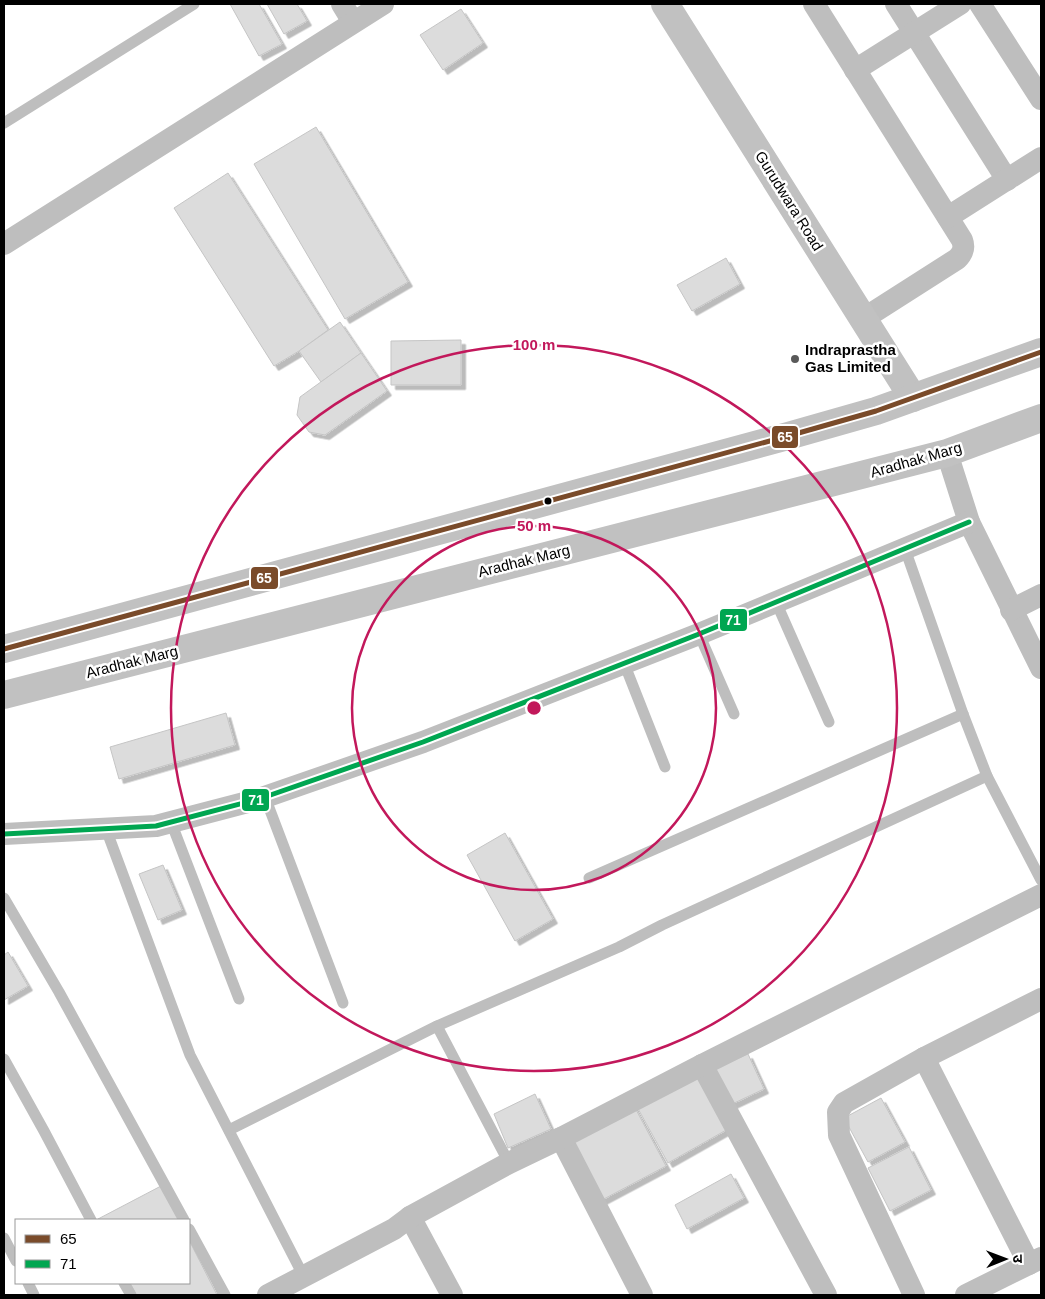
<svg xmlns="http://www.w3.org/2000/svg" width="1045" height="1299" font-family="Arial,'Noto Sans Devanagari',sans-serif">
<defs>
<filter id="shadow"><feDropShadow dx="4.5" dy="4.5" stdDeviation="0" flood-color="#0004"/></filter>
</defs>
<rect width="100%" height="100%" fill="#fff"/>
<g fill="#dcdcdc" stroke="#c5c5c5" filter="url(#shadow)">
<path d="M230 4H259L282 44 259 56Z"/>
<path d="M267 4H297L307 21 284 34Z"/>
<path d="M461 9 483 43 443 70 420 35Z"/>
<path d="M316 127 408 282 345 319 254 164Z"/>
<path d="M228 173 328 330 299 351 274 366 174 208Z"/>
<path d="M726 258 740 284 692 311 677 285Z"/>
<path d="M340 322 361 353 321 382 299 351Z"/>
<path d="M461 340V385H391V341Z"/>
<path d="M361 353 387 391 325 435 309 432 297 415 300 397Z"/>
<path d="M226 713 235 745 119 779 110 747Z"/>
<path d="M505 833 553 919 515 941 467 855Z"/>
<path d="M163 865 182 910 158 920 139 874Z"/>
<path d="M8 952 28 986 4 1000V955Z"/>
<path d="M748 1054 764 1089 730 1105 714 1069Z"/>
<path d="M696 1072 728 1129 668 1163 636 1105Z"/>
<path d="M535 1094 551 1129 508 1148 494 1114Z"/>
<path d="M881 1098 905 1142 868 1162 844 1118Z"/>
<path d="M633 1104 666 1166 602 1200 569 1139Z"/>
<path d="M909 1147 931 1190 890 1211 868 1168Z"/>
<path d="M731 1174 744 1198 687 1229 675 1205Z"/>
<path d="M161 1186 179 1220H98V1219Z"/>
<path d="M189 1240 217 1295H136L130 1283H189Z"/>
</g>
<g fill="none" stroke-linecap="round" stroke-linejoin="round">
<g stroke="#bebebe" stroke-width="11">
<path d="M4 123 194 4"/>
<path d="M905 549 963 714 987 776 1041 880"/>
<path d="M776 602 829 722"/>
<path d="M699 634 734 714"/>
<path d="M624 663 665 767"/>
<path d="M265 797 343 1003"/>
<path d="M171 822 239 999"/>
<path d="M106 829 190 1055 304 1277"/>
<path d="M589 878 963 714"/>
<path d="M4 898 59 992 184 1220"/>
<path d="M437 1026 509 1163"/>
<path d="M4 1059 44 1131 91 1220"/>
<path d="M229 1130 437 1026 619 947 662 925 987 776"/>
<path d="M189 1229 225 1295"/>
<path d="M4 1238 16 1261"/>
<path d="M28 1283 34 1295"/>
<path d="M124 1283 131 1295"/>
</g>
<g stroke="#bebebe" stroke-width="22">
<path d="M342 4 353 22"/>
<path d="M814 4 962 240C965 248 963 253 957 259L863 319"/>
<path d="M896 4 1007 180"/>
<path d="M980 4 1041 99"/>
<path d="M855 70 960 4"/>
<path d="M948 217 1041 158"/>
<path d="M4 244 383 4"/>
<path d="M947 453 969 522 1041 668"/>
<path d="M1011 610 1041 595"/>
<path d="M4 834 156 826 259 799 423 742 699 634 969 522"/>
<path d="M924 1058 1029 1264"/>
<path d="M702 1065 826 1295"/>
<path d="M561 1138 642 1295"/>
<path d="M410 1217 452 1295"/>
<path d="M268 1295 394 1229 410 1217 509 1163 561 1138 702 1065 1041 895"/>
<path d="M914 1295 839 1135 838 1112 844 1103 924 1058 1041 999"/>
<path d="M966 1295 1041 1258"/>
</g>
<g stroke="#c1c1c1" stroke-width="28">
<path d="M665 4 913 398"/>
<path d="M4 649 788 436 876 411 1041 352"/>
<path d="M4 695 947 453 1041 418"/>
</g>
<defs>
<path id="bus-1" d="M4 649 788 436 876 411 1041 352"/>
<path id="bus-2" d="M4 834 156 826 259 799 423 742 699 634 969 522"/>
</defs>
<use href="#bus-1" stroke="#fff" stroke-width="9"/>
<use href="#bus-2" stroke="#fff" stroke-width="9"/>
<use href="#bus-1" stroke="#7a4b2a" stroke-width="5"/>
<use href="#bus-2" stroke="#00a651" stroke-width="5"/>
</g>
<g fill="none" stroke="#c2185b" stroke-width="2.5">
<circle cx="534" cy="708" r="182"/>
<circle cx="534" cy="708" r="363"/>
</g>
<circle fill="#595959" stroke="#fff" stroke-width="2" cx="795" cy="359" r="5"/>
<circle fill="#000" stroke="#fff" stroke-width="2" cx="548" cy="501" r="4.5"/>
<g text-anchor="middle" stroke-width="5" stroke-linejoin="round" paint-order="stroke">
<g font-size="15" fill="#000" stroke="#fff">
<text transform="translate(789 201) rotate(58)" y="5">Gurudwara Road</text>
<text transform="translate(916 460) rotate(-16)" y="5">Aradhak Marg</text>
<text transform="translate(524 561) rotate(-14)" y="5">Aradhak Marg</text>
<text transform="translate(132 662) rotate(-14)" y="5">Aradhak Marg</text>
</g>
<g font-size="15" font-weight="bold" fill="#000" stroke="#fff" text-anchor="start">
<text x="805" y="355">Indraprastha<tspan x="805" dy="17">Gas Limited</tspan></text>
</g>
</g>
<circle cx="534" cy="708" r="8" fill="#c2185b" stroke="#fff" stroke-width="2.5"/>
<g font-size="15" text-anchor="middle" font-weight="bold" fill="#c2185b" stroke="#fff" stroke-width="5" stroke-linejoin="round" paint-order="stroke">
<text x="534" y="350">100 m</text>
<text x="534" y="531">50 m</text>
</g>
<g stroke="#fff" stroke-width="2">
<rect x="771" y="425" width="28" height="24" rx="5" fill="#7a4b2a"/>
<rect x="250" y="566" width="29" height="24" rx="5" fill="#7a4b2a"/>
<rect x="719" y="608" width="29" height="24" rx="5" fill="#00a651"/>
<rect x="241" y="788" width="29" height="24" rx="5" fill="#00a651"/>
</g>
<g font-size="14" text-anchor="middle" font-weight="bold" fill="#fff">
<text x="785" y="442">65</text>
<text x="264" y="583">65</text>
<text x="733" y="625">71</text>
<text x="256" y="805">71</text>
</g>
<rect width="1045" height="1299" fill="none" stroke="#000000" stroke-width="10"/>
<rect x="15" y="1219" width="175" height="65" fill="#ffffff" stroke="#999999"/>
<rect x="25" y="1235" width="25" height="8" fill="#7a4b2a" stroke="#999999"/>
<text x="60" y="1244" font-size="15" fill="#000000">65</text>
<rect x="25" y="1260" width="25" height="8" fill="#00a651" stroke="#999999"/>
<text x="60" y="1269" font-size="15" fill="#000000">71</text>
<g transform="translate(1005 1259) rotate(89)" stroke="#ffffff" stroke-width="4" paint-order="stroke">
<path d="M0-4L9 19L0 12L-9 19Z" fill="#000000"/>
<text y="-8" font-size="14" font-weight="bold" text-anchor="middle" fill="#000000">उ</text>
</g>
</svg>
